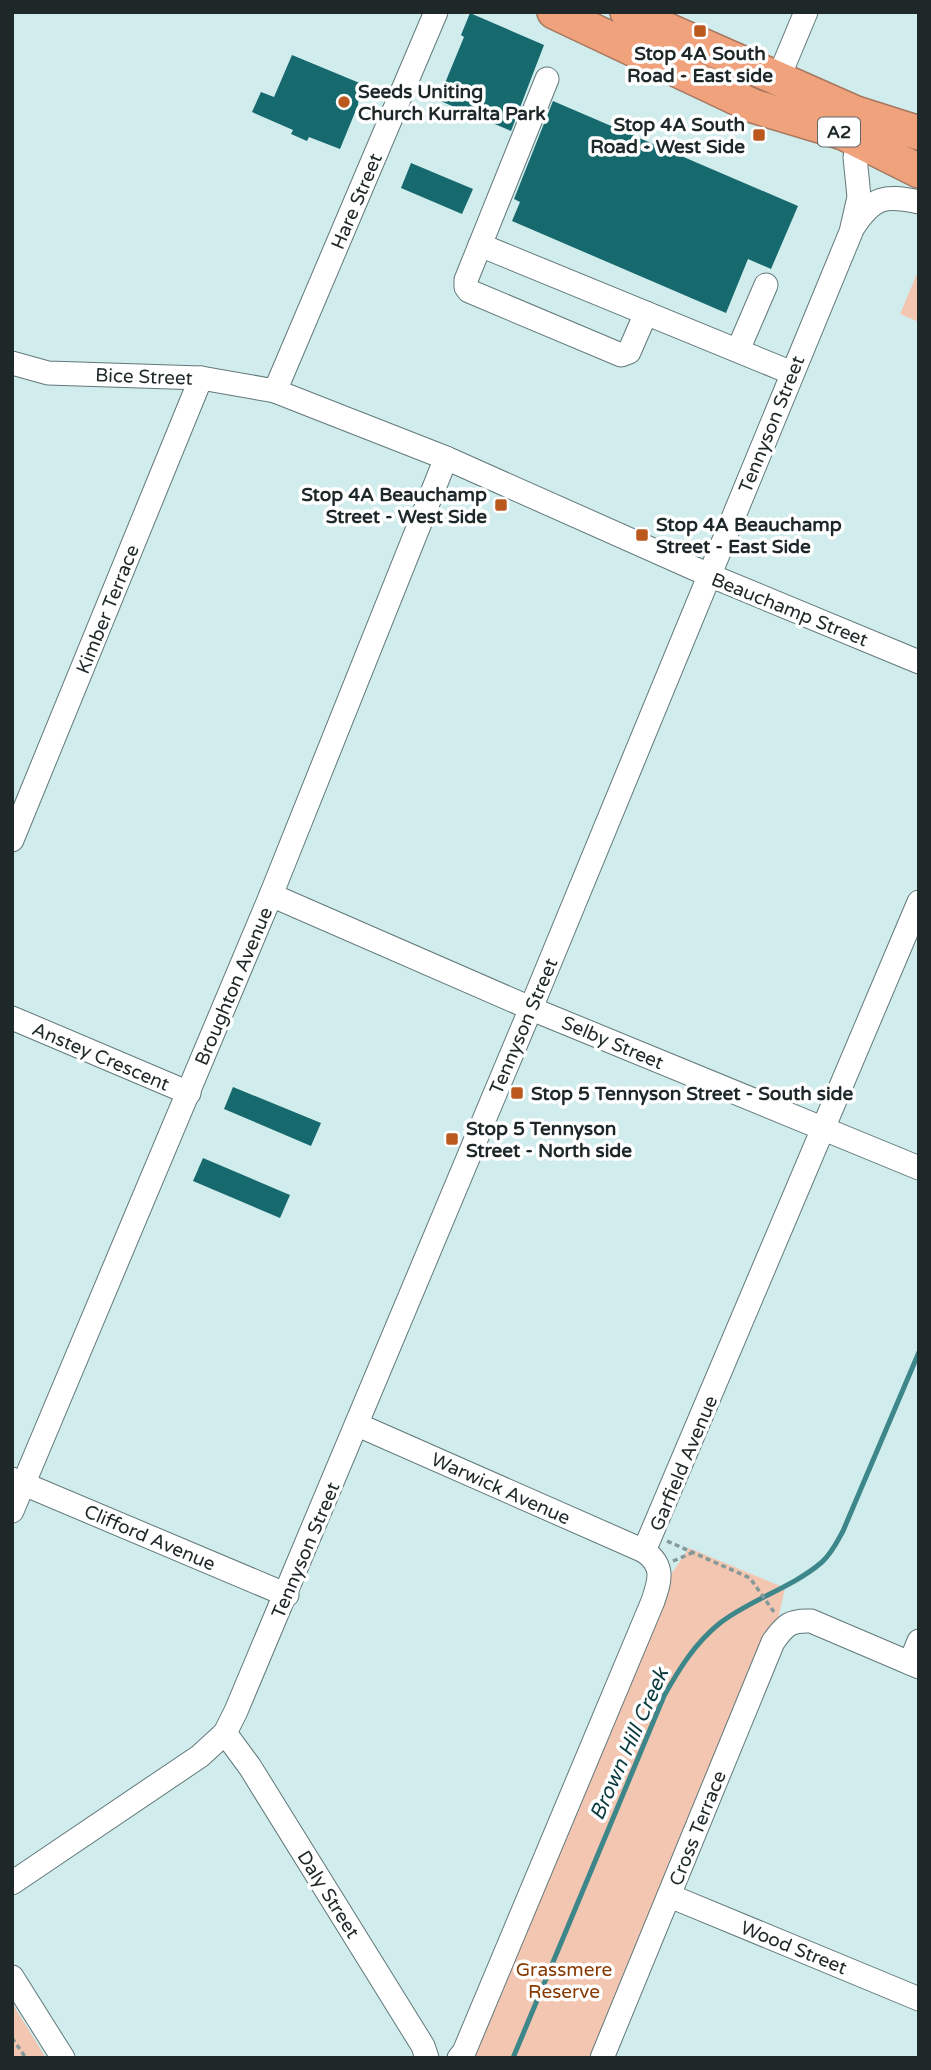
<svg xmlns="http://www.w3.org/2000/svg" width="931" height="2070" font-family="'Varela Round',sans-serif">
<rect width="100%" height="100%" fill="#d1eced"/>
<g fill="#f3c6b1">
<path d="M919 269V322L900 314Z"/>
<path d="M689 1548 785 1588 773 1642 601 2058H458L653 1601Z"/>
<path d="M12 2003 46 2058H12Z"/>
</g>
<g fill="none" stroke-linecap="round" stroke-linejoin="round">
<path stroke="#3d868a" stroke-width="5" d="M513 2058 664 1696C679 1669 695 1643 720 1623 751 1599 792 1588 822 1562 832 1553 837 1542 843 1531L919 1352"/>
</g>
<g fill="#16696d">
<path d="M470 13 544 45 511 131 438 100 464 37 461 35Z"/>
<path d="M292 55 362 84 359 91 358 105 340 149 309 137 307 141 291 134 293 130 252 112 261 92 274 97Z"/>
<path d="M553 101 798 206 771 269 748 259 726 313 512 221 520 202 514 199Z"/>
<path d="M411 163 473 189 462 214 401 188Z"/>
<path d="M233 1087 321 1123 311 1146 224 1109Z"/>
<path d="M203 1158 290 1195 280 1218 193 1181Z"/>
</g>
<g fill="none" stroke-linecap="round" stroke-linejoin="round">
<defs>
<g id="minor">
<path d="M547 79 466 280V287L469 291 621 355 629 352 646 313"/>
<path d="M778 79 806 12"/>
<path d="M854 226C874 196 885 195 919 202"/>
<path d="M480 245 792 373"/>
<path d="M738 350 766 285"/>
<path d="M12 363 48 373 201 378 275 391 446 458 709 575 919 662"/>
<path d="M275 391 436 12"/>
<path d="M12 840 201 378"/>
<path d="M271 895 544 1014 919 1168"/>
<path d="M12 1018 189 1093"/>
<path d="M358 1425 644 1551C665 1566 660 1580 653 1601L464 2052 459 2058"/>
<path d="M12 1479 287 1595"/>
<path d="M12 1511 271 895 446 458"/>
<path d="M644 1551 919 902"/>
<path d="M910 1663 919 1641"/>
<path d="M225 1733 250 1767 423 2046 427 2058"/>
<path d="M12 1883 200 1756 225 1733 236 1711 531 1008 851 232 859 197 855 157"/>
<path d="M670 1896 919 1999"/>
<path d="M12 1977 63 2058"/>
<path d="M602 2058 773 1642C785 1625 790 1620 811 1621L919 1667"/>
</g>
<g id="highway">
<path d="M554 12 753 106 843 133 919 171"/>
<path d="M627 12 856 113 919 133"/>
</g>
</defs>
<use href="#minor" stroke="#61787a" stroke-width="25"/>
<use href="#highway" stroke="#a6775f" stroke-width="36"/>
<g stroke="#859999" stroke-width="3.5" stroke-dasharray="5 3.5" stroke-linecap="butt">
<path d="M667 1541 750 1578 774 1612"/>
<path d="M673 1561 692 1553"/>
<path d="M12 2038 26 2058"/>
</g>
<use href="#minor" stroke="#fff" stroke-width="23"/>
<use href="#highway" stroke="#f0a27c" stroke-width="33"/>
</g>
<g fill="#ba581d" stroke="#fff" stroke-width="2.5">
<rect x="693" y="24" width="14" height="14" rx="3.5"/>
<circle cx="344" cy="102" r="7"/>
<rect x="752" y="128" width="14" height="14" rx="3.5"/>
<rect x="494" y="498" width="14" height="14" rx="3.5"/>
<rect x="635" y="528" width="14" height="14" rx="3.5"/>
<rect x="510" y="1086" width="14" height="14" rx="3.5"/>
<rect x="445" y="1132" width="14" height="14" rx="3.5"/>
</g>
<g text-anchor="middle" stroke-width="7" stroke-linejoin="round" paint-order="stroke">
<rect fill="#fff" stroke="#626868" stroke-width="2" x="818" y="117.5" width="42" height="29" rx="5"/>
<g font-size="18" font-weight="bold" fill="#1e2828">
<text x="839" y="138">A2</text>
</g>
<g font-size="19" font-weight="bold" fill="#1e2828" stroke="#fff" text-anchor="start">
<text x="700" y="60" text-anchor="middle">Stop 4A South<tspan x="700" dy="22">Road - East side</tspan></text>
<text x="358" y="98">Seeds Uniting<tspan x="358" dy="22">Church Kurralta Park</tspan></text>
<text x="745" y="131" text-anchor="end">Stop 4A South<tspan x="745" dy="22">Road - West Side</tspan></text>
<text x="487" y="501" text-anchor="end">Stop 4A Beauchamp<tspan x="487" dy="22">Street - West Side</tspan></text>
<text x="656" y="531">Stop 4A Beauchamp<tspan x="656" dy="22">Street - East Side</tspan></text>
<text x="531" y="1100">Stop 5 Tennyson Street - South side</text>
<text x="466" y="1135">Stop 5 Tennyson<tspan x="466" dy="22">Street - North side</tspan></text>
</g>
<g font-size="19" fill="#1e2828" stroke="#fff">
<text transform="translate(356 201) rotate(-67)" y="7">Hare Street</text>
<text transform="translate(144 376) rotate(2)" y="7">Bice Street</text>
<text transform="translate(771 424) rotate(-68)" y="7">Tennyson Street</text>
<text transform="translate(107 609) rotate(-68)" y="7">Kimber Terrace</text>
<text transform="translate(790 609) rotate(22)" y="7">Beauchamp Street</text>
<text transform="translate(233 986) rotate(-67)" y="7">Broughton Avenue</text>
<text transform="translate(523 1026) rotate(-67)" y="7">Tennyson Street</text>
<text transform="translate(613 1042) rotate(23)" y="7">Selby Street</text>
<text transform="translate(101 1056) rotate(23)" y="7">Anstey Crescent</text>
<text transform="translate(683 1463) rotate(-67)" y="7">Garfield Avenue</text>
<text transform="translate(501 1488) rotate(24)" y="7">Warwick Avenue</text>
<text transform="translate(150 1537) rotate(23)" y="7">Clifford Avenue</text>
<text transform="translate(305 1550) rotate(-67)" y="7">Tennyson Street</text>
<text transform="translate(697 1828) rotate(-68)" y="7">Cross Terrace</text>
<text transform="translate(329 1894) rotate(58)" y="7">Daly Street</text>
<text transform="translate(794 1947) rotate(22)" y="7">Wood Street</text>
</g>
<g font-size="19" fill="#873800" stroke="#fff">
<text x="564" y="1976">Grassmere<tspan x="564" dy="22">Reserve</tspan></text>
</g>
<g font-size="21" font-style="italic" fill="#0c3c3f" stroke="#fff">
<text transform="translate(629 1744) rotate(-66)" y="7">Brown Hill Creek</text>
</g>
</g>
<rect width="931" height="2070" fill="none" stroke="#1e2828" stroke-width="28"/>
</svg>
